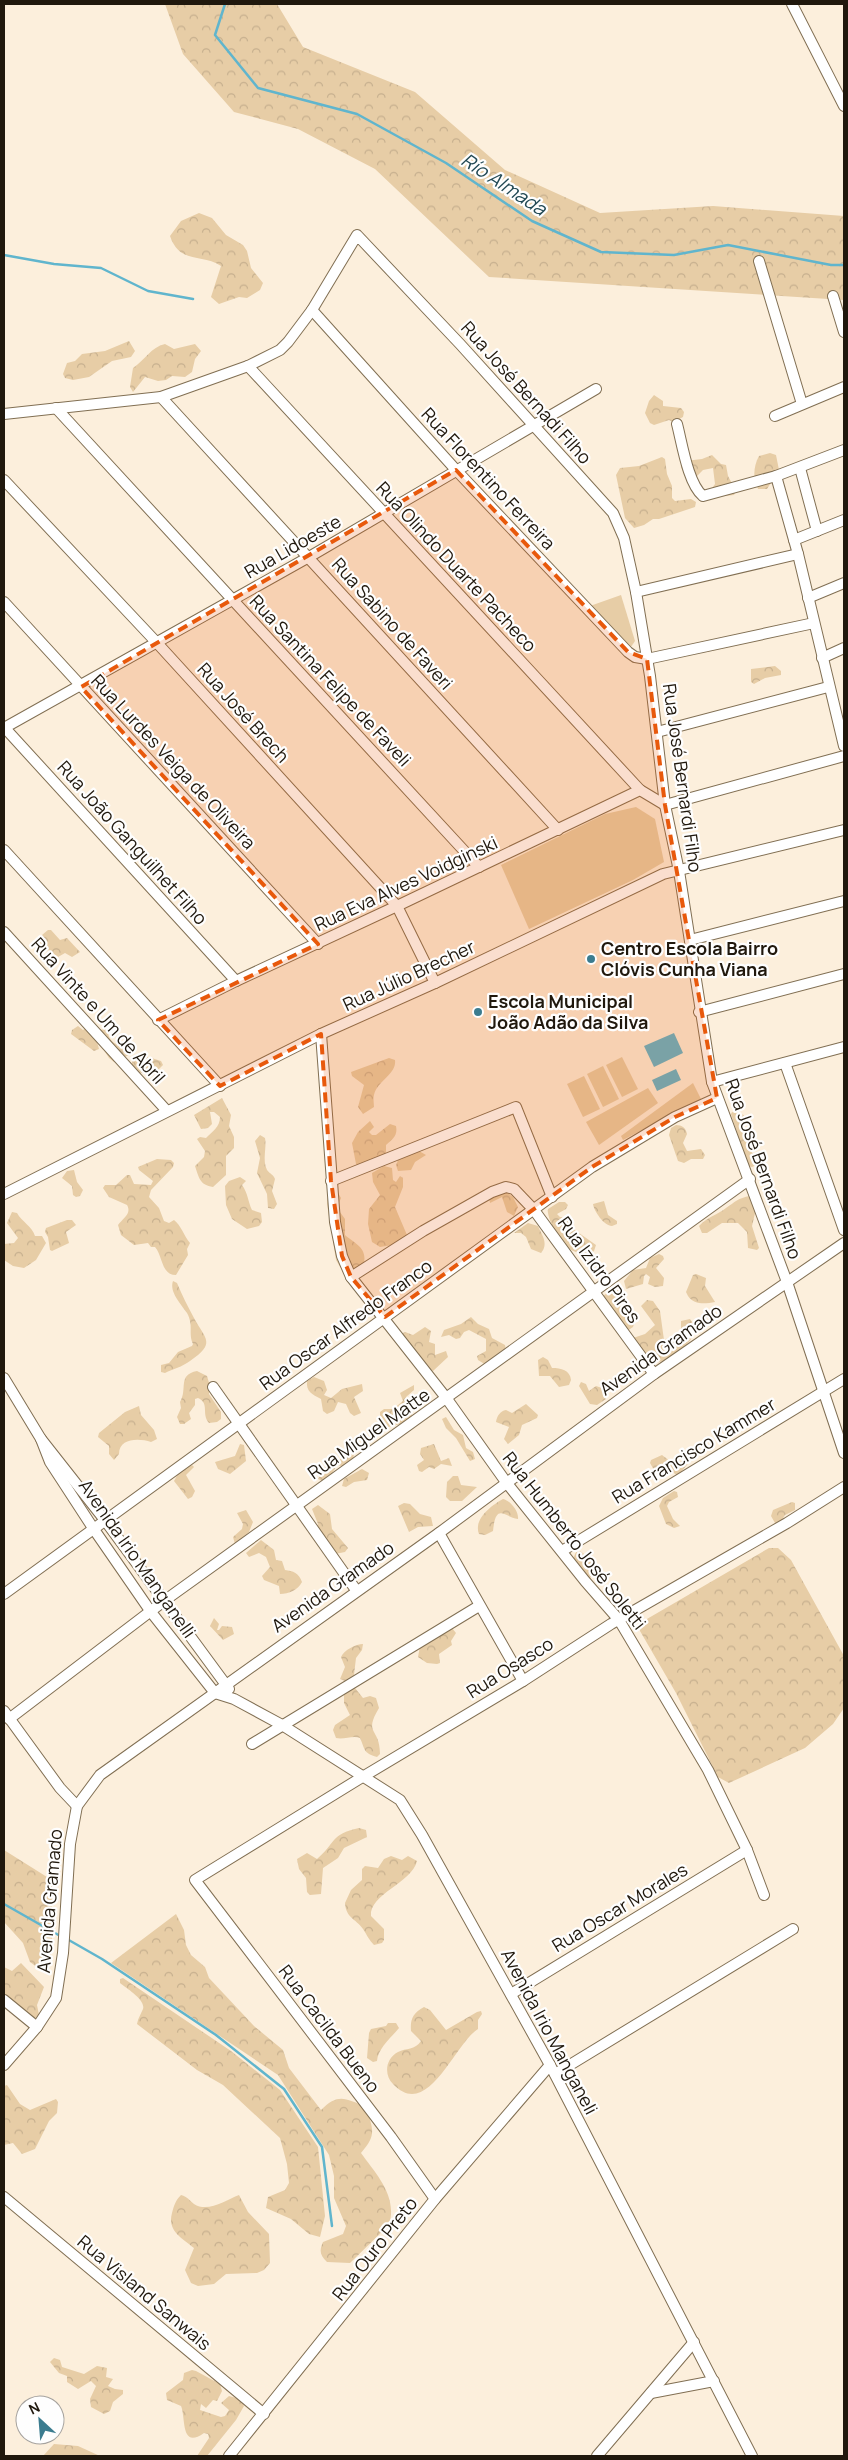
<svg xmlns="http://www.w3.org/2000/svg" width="848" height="2460" font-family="Manrope,sans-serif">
<defs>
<pattern id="forest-crowns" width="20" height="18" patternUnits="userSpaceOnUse" patternTransform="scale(1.25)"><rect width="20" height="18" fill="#e7cda6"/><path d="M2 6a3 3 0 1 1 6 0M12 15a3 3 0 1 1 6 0" fill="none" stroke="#c6af8e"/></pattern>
</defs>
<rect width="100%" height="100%" fill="#fcefdc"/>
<g fill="#e7cda6">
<path d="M621 595 635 641 631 647 618 639 590 606Z"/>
<path d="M636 807 655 819 664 862 633 880 529 929 501 865 605 814Z"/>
<path d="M622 1057 638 1089 622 1097 606 1065Z"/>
<path d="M603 1066 619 1099 603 1107 587 1074Z"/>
<path d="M584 1076 600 1109 583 1117 567 1084Z"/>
<path d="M693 1083 701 1099 623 1140 621 1136Z"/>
<path d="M648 1088 658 1103 599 1145 586 1122Z"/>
</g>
<g fill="url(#forest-crowns)">
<path d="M165 4H277L303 47 415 92 505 170 600 213 713 206 844 216V300L489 277 375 169 298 129 234 112 183 54Z"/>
<path d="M199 213 212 218 226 235 243 245 247 251 251 268 263 283 260 290 247 298 239 297 219 304 211 297 221 266C202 253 180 265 170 236L181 221Z"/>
<path d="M129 341 135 351 131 357 112 361 89 377 73 380 65 378 63 374 67 363 75 361 82 354 105 351Z"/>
<path d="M165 344 174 349 195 344 201 351 195 359 192 372 185 377 172 376 166 380 158 381 145 377 133 392 130 387 133 368C145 360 151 347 165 344Z"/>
<path d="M654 395 663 401V406L681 408 684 412 683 417 673 422 669 420 654 425 650 423 645 413 649 401Z"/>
<path d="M770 453 776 455 779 470 767 489H758C753 478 753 467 759 456Z"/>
<path d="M712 455 721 464 726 465 728 476 736 491 734 495 716 497 710 491 715 484 713 468 703 470 696 477H686L681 467 685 461 702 459Z"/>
<path d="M662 457 665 459 667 474 672 486V498L675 501 691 499 696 502 695 507 659 519H653L644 525 634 528 625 518 616 475 620 468 639 466Z"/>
<path d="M775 666 781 671V675L765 678 754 684 751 682V669Z"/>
<path d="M48 930H51L60 940 67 938 80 952 72 957 65 953 58 957 49 950 45 952 36 944V940Z"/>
<path d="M78 1026 83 1030 88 1027 98 1030 107 1029C109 1042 114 1044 126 1047L129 1055 114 1062 109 1058 96 1038 99 1049 94 1051 71 1034 72 1030Z"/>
<path d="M142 1055 161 1061 163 1065 156 1072 138 1073 131 1067C132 1059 135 1057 142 1055Z"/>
<path d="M389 1058 395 1060C397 1074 377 1081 374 1095 373 1098 374 1104 374 1107L363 1114 358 1107 364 1085 352 1076 351 1072Z"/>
<path d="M222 1098 231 1115 229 1126 234 1137V1148L226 1156V1175L213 1187C200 1185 199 1178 195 1166L204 1157 205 1151 197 1139 200 1137 206 1138C212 1132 220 1127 220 1117L214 1112H210L212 1124 208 1128 201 1129 194 1115Z"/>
<path d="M732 1112 744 1115 741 1122 750 1149 759 1164 752 1167 748 1166 731 1114Z"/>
<path d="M370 1121 374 1127 369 1132 372 1135H376L390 1124 396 1126C398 1135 393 1139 386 1145V1156L360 1167 356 1164 352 1143 358 1132Z"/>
<path d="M676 1125C682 1125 686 1128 687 1134L683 1143 687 1151 701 1149 705 1155 703 1159H691L684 1163 678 1161 669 1135 671 1128Z"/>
<path d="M260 1135 265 1138C267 1147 262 1160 267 1170 270 1174 273 1174 275 1179L272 1191 277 1204 274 1209 268 1208 267 1194 257 1173 260 1158 255 1141Z"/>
<path d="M419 1151 426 1155 415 1162 411 1170 398 1171 396 1165 399 1158Z"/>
<path d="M157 1159 171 1160 174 1163 173 1167 151 1190 149 1197 159 1208 164 1221 169 1223 174 1220C181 1225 184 1236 190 1243L187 1249 188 1255 176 1275C161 1275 163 1256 155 1247H151L148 1243 134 1245 121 1235 118 1225C123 1218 132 1214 127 1205L109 1197 103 1188 105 1185H116L127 1175H130L134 1184 151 1185 153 1181 139 1170 138 1167Z"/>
<path d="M384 1166 392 1168 393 1180 396 1182 400 1176 403 1178V1187L395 1207 407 1235 393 1245 380 1247 372 1242 368 1224 369 1209 380 1195 373 1182 372 1173Z"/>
<path d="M74 1170 77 1182 83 1190 80 1196 76 1197 73 1195 72 1186 62 1178 67 1171Z"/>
<path d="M240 1177 246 1181 242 1185C248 1193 248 1202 252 1210L261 1213 262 1222 259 1226 247 1229 232 1219 226 1205 225 1186 229 1181Z"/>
<path d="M337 1191 341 1198 337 1208 345 1219V1235C355 1244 367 1247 364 1263L348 1274 343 1272 336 1260 327 1204 328 1194Z"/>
<path d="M505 1191 513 1197 518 1207 514 1216 507 1212 502 1197 490 1203 489 1198Z"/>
<path d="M750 1196 756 1209 752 1226 759 1248 757 1250 748 1248 747 1232 738 1223H722L707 1233H702L699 1226C707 1217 717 1215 726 1208 735 1202 738 1198 750 1196Z"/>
<path d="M604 1201 608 1215 617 1221V1224L612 1226C604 1226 594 1211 593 1204Z"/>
<path d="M559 1202H565L568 1205 566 1209 557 1214 560 1217H565L572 1228 596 1245 594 1251 587 1256C581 1253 573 1252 568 1248 560 1242 546 1217 548 1209Z"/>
<path d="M12 1212 17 1213C22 1222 32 1226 35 1236H42L46 1243 36 1260 24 1268 13 1266 4 1260V1244L14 1243 18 1238 7 1223Z"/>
<path d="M67 1220H72L76 1225 66 1232 69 1243 52 1251 50 1250 48 1237 45 1232 46 1228Z"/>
<path d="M528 1223 538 1226C542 1235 549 1244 541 1253L531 1249 526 1237 521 1233H514Z"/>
<path d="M659 1254 663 1256 664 1259 656 1268 664 1278 663 1286 655 1287 648 1284 650 1277 646 1274 644 1276 643 1284 626 1289 624 1281 633 1270 646 1268 650 1258Z"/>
<path d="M696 1274 706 1278 705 1286 715 1302C705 1304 694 1305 688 1296L686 1292 693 1275Z"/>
<path d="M173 1281 177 1283C182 1295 188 1307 194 1318 206 1340 216 1343 190 1361 182 1367 173 1369 165 1373L161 1372V1365L169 1363 178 1352 192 1346 193 1344C188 1333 194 1326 187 1313 181 1304 169 1292 173 1281Z"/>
<path d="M611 1290H619L621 1311 631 1316 635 1321 633 1327 627 1331 603 1296Z"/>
<path d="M647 1300 653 1301 660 1311 664 1340 681 1332V1321L690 1319 697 1329C690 1345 671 1362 653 1363 646 1357 636 1346 633 1338L645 1334 655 1325 641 1306Z"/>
<path d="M471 1317 478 1324 489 1329 492 1338 505 1345 506 1351 486 1365 478 1360 477 1356 486 1351V1339L469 1330 464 1332 460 1338 456 1339 449 1335 441 1337 444 1330 461 1324Z"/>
<path d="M425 1327 431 1331 429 1342 435 1344V1355L446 1351 448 1357 433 1371 424 1366V1361L404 1339 403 1333 405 1332 413 1335Z"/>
<path d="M543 1357 548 1360 552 1368C561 1368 570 1370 571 1380L569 1385 559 1387 550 1376H539L538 1360Z"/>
<path d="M197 1371 207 1376 210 1386 209 1394 221 1412V1419L217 1422 209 1423C201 1414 210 1403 198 1398L195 1399V1405L189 1413 191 1419 184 1424H180L177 1417 181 1408 180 1402C188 1389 177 1375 197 1371Z"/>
<path d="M314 1377 324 1381 327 1390 324 1395 331 1398 342 1389 362 1384 363 1391 354 1397 361 1413 354 1416 350 1413 346 1404 338 1402 334 1411 327 1414 323 1411 321 1399C312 1394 306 1392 307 1381Z"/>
<path d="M581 1382 586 1384 589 1391 596 1386 605 1389 607 1392 606 1399 597 1405 590 1404 579 1386Z"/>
<path d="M414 1385V1390L406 1397V1405L413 1416 405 1423 384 1428 380 1422V1412L384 1409H393L403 1401 400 1393Z"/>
<path d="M526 1404 538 1415 537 1418 522 1425 519 1435 508 1444 504 1439 509 1427 496 1422C497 1416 500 1411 506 1410L512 1413Z"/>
<path d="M139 1406 141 1415 154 1430 157 1439 151 1442C139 1438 119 1438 119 1454L114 1460 109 1454V1446L98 1437 99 1433 125 1412Z"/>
<path d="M446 1417 454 1430 463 1435 466 1448 473 1452 475 1459 470 1461 456 1438 446 1428 442 1419Z"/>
<path d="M240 1444 244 1445 246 1461 230 1474 218 1469 215 1462 235 1456Z"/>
<path d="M434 1444 441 1461 449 1458 452 1466 441 1464 434 1469 429 1467 422 1472 419 1471 417 1465 424 1460 420 1454 421 1448Z"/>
<path d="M351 1452 354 1454 353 1460 346 1467 337 1465 331 1475 322 1481 318 1479 329 1461 339 1460Z"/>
<path d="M691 1454 694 1456 678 1476 667 1468 654 1470 650 1463 651 1460 662 1455C669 1460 673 1465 682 1461L684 1455Z"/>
<path d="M192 1465 194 1467 186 1475 195 1491 192 1497 188 1499 174 1481 179 1472Z"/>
<path d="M362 1469 369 1473 367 1480 354 1482 346 1487 342 1486 344 1479Z"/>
<path d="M453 1476H458L461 1485 477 1487 462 1501H450L446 1497 447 1482Z"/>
<path d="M674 1491 677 1492 678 1497 669 1502 667 1506 673 1519 680 1526 674 1528 666 1524 659 1506 663 1498Z"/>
<path d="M503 1499C511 1501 519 1512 518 1519 504 1517 496 1502 493 1531L485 1535 479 1534C473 1519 492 1505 503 1499Z"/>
<path d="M792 1502 795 1503V1510L785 1515 780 1523H775L771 1516 773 1510Z"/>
<path d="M404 1503 410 1504 420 1514 431 1517 433 1526 418 1527 409 1532 398 1506Z"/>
<path d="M318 1505 330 1514 332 1529 348 1548 345 1552 335 1554 317 1530 318 1524 312 1509Z"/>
<path d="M246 1510 253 1522 249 1532 235 1544 233 1537 242 1529 243 1524 237 1513Z"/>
<path d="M261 1540 274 1550 276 1560 282 1561 285 1570C293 1571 299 1573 302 1582 298 1590 289 1594 280 1594L279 1586 264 1580 262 1576 270 1567 266 1557 259 1553 249 1557 246 1553Z"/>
<path d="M769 1548H778L791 1560 844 1656V1708L833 1724 805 1748 729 1783 718 1777 676 1693 640 1631V1623Z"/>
<path d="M580 1551 587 1556 595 1570 589 1580 573 1559 576 1552Z"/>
<path d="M214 1618 219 1624 217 1630H219L222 1626 232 1627 234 1634 223 1640 210 1626Z"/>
<path d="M452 1628 456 1633 451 1641 452 1645 439 1654 440 1663 437 1664 427 1663 418 1657 420 1646Z"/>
<path d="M363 1644 362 1650 356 1658 354 1675 345 1681 340 1679 345 1667 341 1657C344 1650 356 1644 363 1644Z"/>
<path d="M350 1688H355L363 1698 370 1696 376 1698 379 1708C363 1735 380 1727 380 1754L377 1757C363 1753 365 1749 360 1738 353 1735 344 1740 336 1738L333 1730 335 1725 350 1715 344 1703V1695Z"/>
<path d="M359 1828 366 1830 367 1837 344 1848 338 1858 323 1868 321 1894 310 1895 307 1892 306 1878 299 1869 297 1859 307 1853 317 1859C336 1843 330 1834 359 1828Z"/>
<path d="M4 1850 47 1877 52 1886V1943L50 1960 42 1971 30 1962 23 1943 4 1922Z"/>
<path d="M391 1856 402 1860 408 1856 417 1861C412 1883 369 1894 371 1916L384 1929V1940L382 1943 374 1945C369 1940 367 1935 363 1929 355 1918 346 1918 345 1903L351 1890 362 1880V1869L365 1866 378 1868 384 1859Z"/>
<path d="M176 1914 184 1930 186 1945 191 1955 205 1967 209 1978 254 2026 283 2050 289 2068 321 2110C338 2093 345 2098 366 2107 373 2129 377 2135 361 2153 376 2174 398 2196 389 2225L350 2263 327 2262C320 2255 319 2251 323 2242L343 2234 346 2226 334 2198V2176L329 2155 278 2075 111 1963Z"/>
<path d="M21 1963 44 1987 37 2005 39 2015 34 2019 4 1995V1967L12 1971Z"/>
<path d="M123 1978 231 2051 280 2090 318 2147 325 2216 320 2237 309 2234 291 2219 266 2208 268 2197 285 2190 289 2183 287 2164 280 2138 223 2085 197 2070 137 2024C138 2018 141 2014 143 2009 146 2000 126 1988 120 1983V1979Z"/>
<path d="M424 2007 430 2010 446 2030 477 2012 481 2011 482 2014 478 2020V2029C454 2044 428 2121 393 2084 384 2075 385 2059 398 2052 406 2048 415 2050 421 2041L411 2031C410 2019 413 2013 424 2007Z"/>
<path d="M388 2023H396L399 2028C391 2038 378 2048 377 2061L373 2062 367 2058 369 2033 371 2029 386 2026Z"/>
<path d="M7 2085 20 2104 30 2110 56 2099 58 2102 57 2113 49 2121 35 2149 22 2154 13 2143 4 2145V2086Z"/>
<path d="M181 2195C188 2197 189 2200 194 2204 208 2213 226 2200 239 2195L248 2212 269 2234 270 2263 264 2270 257 2273 226 2274 214 2284 198 2286 191 2283 185 2270 194 2248C182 2238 167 2231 172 2213 174 2206 175 2201 181 2195Z"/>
<path d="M54 2358 60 2360 62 2367 84 2374 97 2366 107 2368 106 2377 113 2379 108 2386 115 2389 123 2390V2394L113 2402 110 2411 104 2414 91 2407 90 2399 96 2386 91 2381 78 2389 67 2382V2376L59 2373 50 2362Z"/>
<path d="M192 2370 196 2371 220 2384 222 2391 217 2401 213 2400 206 2408 201 2404 200 2410 221 2417 225 2416 229 2410 221 2403 229 2396 240 2399 244 2406 236 2420 207 2456H197L209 2438 208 2434 204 2433C180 2450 186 2417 181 2406L167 2400 166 2393 183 2380 184 2373Z"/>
<path d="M54 2444 78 2446 100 2456H43Z"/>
</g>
<g fill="#60b5cd">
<path d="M674 1033 683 1053 654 1067 644 1046Z"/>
<path d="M676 1069 681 1080 657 1091 652 1080Z"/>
</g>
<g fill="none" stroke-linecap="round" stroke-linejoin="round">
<g stroke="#60b5cd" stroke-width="2.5">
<path d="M225 4 215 35 258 88 357 114 446 163 532 221 601 252 674 255 728 245 831 265H844"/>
<path d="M4 255 54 264 101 268 148 291 193 299"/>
<path d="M4 1904 62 1937"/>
<path d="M67 1939 102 1959 216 2035 284 2089 322 2147 332 2226"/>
</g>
<defs>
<g id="minor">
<path d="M792 4 844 106"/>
<path d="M759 261 802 404"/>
<path d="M833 296 844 332"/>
<path d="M312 310 456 470 628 652 635 657 647 659 814 623"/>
<path d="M248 366 640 790"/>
<path d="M161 397 558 830"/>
<path d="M56 408 479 867"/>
<path d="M4 414 161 397 248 366 280 350 288 342 312 310 357 235 460 344 613 513 624 538 636 592 650 676 665 805 679 871 712 1082 787 1282 844 1453"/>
<path d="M775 416 844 387"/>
<path d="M677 424C682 443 688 484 703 496L776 476 844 450"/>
<path d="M800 468 817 531"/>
<path d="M776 476 798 554 844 746"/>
<path d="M4 480 158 644 397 906 435 983"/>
<path d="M794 540 844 520"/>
<path d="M636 592 798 554"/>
<path d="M808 598 844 583"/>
<path d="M4 602 318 944"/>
<path d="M822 658 844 648"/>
<path d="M4 727 236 981"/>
<path d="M4 728 309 557 596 389"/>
<path d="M657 732 828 687"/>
<path d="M4 850 220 1086"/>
<path d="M4 932 167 1111"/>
<path d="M690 940 844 901"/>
<path d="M699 1012 844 974"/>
<path d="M158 1020 236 981 397 906 640 790 665 805 844 756"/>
<path d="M321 1034 335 1222 342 1256 351 1277 447 1399 506 1482 585 1581 619 1620 708 1770 747 1850 764 1895"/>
<path d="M785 1063 844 1230"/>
<path d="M712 1082 844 1047"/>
<path d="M331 1181 516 1107 552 1197"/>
<path d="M4 1194 321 1034 435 983 663 874 844 830"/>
<path d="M351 1277 423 1231 492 1192 506 1187 514 1189 534 1210 654 1374"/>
<path d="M4 1378 41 1439 104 1519 229 1689"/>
<path d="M213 1387 356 1590"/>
<path d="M41 1439 50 1462 93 1528 151 1612 215 1693 234 1699 282 1725 400 1800 422 1835 550 2065 752 2456"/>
<path d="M439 1533 523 1681"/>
<path d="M562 1551 844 1379"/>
<path d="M4 1594 592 1167 675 1117 717 1098"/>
<path d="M4 1711 60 1788 77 1806"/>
<path d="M9 1719 164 1601 750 1179"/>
<path d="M252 1744 479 1606"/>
<path d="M511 1994 747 1850"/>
<path d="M4 2000 37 2027"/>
<path d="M4 2065 37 2027 56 1998 63 1953 70 1844 77 1806 100 1775 439 1533 654 1374 844 1243"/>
<path d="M555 2074 793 1929"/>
<path d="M4 2197 264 2414"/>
<path d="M435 2199 391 2137 195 1880 364 1776 523 1681 611 1624 787 1523 844 1487"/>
<path d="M651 2393 714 2381"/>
<path d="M229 2456 435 2199 550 2065"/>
<path d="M597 2456 694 2342"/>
</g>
</defs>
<use href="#minor" stroke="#816f53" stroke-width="12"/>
<use href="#minor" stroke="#fff" stroke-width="10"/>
</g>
<path fill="#e8590c" fill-opacity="0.2" stroke="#e8590c" stroke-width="4" stroke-dasharray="10 6" stroke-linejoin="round" d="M456 470 628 652 647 659 665 805 717 1098 675 1117 592 1167 385 1317 351 1277 342 1256 331 1181 321 1034 220 1086 158 1020 318 944 81 687Z"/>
<g fill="#3b7c8f" stroke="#fefefe" stroke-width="2">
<circle cx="591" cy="959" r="5"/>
<circle cx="478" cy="1012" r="5"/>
</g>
<g text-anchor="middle" stroke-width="4.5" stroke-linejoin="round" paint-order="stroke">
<g font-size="18" fill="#20180d" stroke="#fefefe">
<text transform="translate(526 393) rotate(48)" y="6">Rua José Bernadi Filho</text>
<text transform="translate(488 479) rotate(47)" y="6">Rua Florentino Ferreira</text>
<text transform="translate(293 547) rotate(-30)" y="6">Rua Lidoeste</text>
<text transform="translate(456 567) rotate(47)" y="6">Rua Olindo Duarte Pacheco</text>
<text transform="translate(392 624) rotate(48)" y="6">Rua Sabino de Faveri</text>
<text transform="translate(330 681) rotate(47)" y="6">Rua Santina Felipe de Faveli</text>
<text transform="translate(243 713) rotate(48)" y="6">Rua José Brech</text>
<text transform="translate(173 762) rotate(47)" y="6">Rua Lurdes Veiga de Oliveira</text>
<text transform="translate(682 778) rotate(82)" y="6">Rua José Bernardi Filho</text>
<text transform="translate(132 843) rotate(48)" y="6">Rua João Ganguilhet Filho</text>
<text transform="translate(406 884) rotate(-25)" y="6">Rua Eva Alves Voidginski</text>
<text transform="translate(409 976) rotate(-25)" y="6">Rua Júlio Brecher</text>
<text transform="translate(98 1011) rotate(48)" y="6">Rua Vinte e Um de Abril</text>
<text transform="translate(763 1169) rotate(70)" y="6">Rua José Bernardi Filho</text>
<text transform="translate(599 1270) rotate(54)" y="6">Rua Izidro Pires</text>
<text transform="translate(346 1325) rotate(-36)" y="6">Rua Oscar Alfredo Franco</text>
<text transform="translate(661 1350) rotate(-35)" y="6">Avenida Gramado</text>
<text transform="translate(369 1434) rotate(-35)" y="6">Rua Miguel Matte</text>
<text transform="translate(694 1451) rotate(-31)" y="6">Rua Francisco Kammer</text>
<text transform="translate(574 1541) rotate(52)" y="6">Rua Humberto José Soletti</text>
<text transform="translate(137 1559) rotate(55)" y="6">Avenida Irio Manganelli</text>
<text transform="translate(333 1587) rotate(-35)" y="6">Avenida Gramado</text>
<text transform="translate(510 1668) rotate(-32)" y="6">Rua Osasco</text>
<text transform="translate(50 1901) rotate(-85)" y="6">Avenida Gramado</text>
<text transform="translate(620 1908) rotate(-31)" y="6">Rua Oscar Morales</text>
<text transform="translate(329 2029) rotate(53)" y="6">Rua Cacilda Bueno</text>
<text transform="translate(549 2032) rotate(62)" y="6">Avenida Irio Manganeli</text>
<text transform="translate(375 2249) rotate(-52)" y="6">Rua Ouro Preto</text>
<text transform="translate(144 2293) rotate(40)" y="6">Rua Visland Sanwais</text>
</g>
<g font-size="18" font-weight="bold" fill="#20180d" stroke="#fefefe" text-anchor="start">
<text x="601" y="955">Centro Escola Bairro<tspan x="601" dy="21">Clóvis Cunha Viana</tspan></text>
<text x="488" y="1008">Escola Municipal<tspan x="488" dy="21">João Adão da Silva</tspan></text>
</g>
<g font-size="19" font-style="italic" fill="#224954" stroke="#fefefe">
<text transform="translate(504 184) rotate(33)" y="7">Río Almada</text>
</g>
</g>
<rect width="848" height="2460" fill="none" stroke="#20180d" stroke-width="10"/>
<g transform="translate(40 2420) rotate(334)"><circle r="24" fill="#fefefe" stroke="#a5a29e"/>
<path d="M0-4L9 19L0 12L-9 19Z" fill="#3b7c8f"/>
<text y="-8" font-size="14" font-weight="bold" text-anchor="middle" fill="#20180d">N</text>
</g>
</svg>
